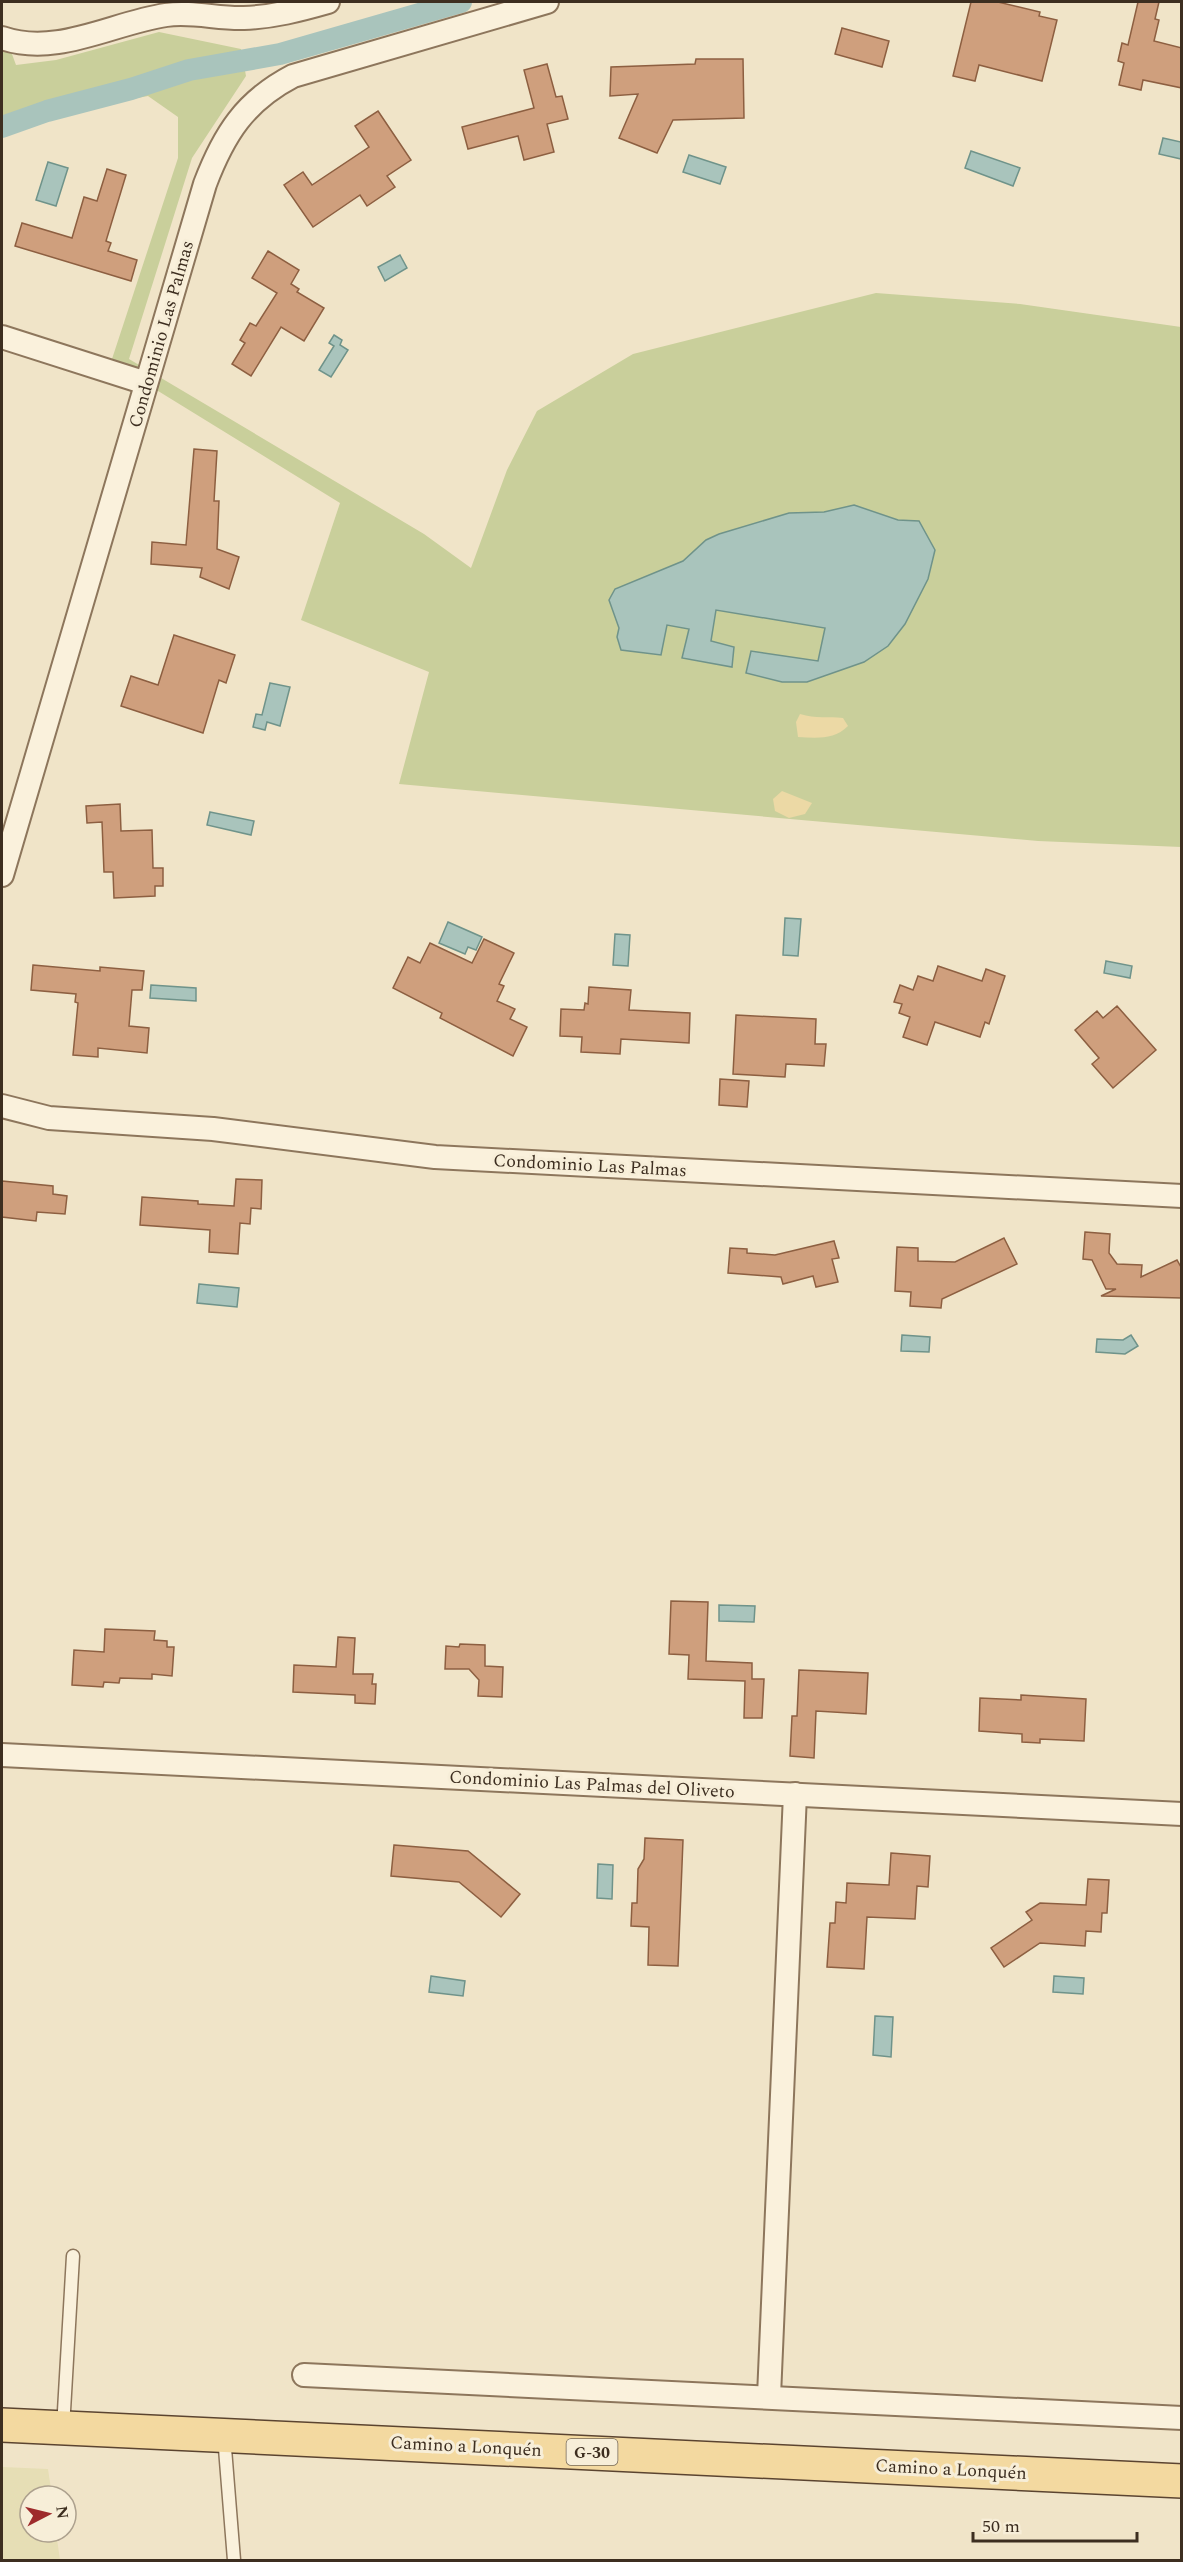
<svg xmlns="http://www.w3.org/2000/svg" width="1183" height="2562" font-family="Spectral,serif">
<rect width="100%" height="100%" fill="#f0e4c8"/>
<path fill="#e6deb5" d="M2 2467 48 2469 52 2496H30V2532H56L60 2560H2Z"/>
<path fill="#c9cf9b" d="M2 27 16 65 56 60 159 32 241 49 246 76 192 158 129 359 424 534 471 568 507 470 537 411 633 354 876 293 1020 304 1181 327V847L1038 841 399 784 429 672 301 620 340 503 111 362 178 158V117L148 96 2 124Z"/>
<g fill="#ecd9a5">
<path d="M800 714C816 719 828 716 843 718L848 726C834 740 817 738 798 737L796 722Z"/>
<path d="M782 791 812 803 805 814 789 818 775 811 773 799Z"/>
</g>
<g fill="#a9c4bc" stroke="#6f938a" stroke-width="1.5">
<path d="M1163 138 1181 142V159L1159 154Z"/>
<path d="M971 151 1020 168 1013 186 965 168Z"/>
<path d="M689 155 726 167 720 184 683 172Z"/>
<path d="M48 162 68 168 56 206 36 200Z"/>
<path d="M400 255 407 268 385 281 378 267Z"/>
<path d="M334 335 342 340 340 345 348 350 331 377 319 370 334 346 329 343Z"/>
<path d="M854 505 898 520 919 521 935 550 928 579 905 624 888 646 864 662 807 682H782L746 673 751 651 818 661 825 628 716 610 711 641 734 647 732 667 682 658 689 629 667 625 661 655 621 650 617 637 619 628 609 600 615 589 683 561 706 540 719 534 789 513 824 512Z"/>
<path d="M270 683 290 687 280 726 267 722 265 730 253 727 256 714 262 715Z"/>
<path d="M210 812 254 821 251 835 207 825Z"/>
<path d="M785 918 801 919 798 956 783 955Z"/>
<path d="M448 922 482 937 476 950 468 947 465 954 439 943Z"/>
<path d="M615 934 630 935 628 966 613 965Z"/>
<path d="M1106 961 1132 966 1130 978 1104 973Z"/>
<path d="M151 985 196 988V1001L150 998Z"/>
<path d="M199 1284 239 1288 237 1307 197 1303Z"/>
<path d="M902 1335 930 1337 929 1352 901 1351Z"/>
<path d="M1131 1335 1138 1346 1125 1354 1096 1352 1097 1339 1123 1340Z"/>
<path d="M719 1605 755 1606 754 1622 719 1621Z"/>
<path d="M598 1864 613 1865 612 1899 597 1898Z"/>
<path d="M431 1976 465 1981 463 1996 429 1992Z"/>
<path d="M1054 1976 1084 1978 1083 1994 1053 1992Z"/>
<path d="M875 2016 893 2017 891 2057 873 2055Z"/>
</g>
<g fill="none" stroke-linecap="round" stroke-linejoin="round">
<path stroke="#a9c4bc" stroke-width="22" d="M2 127 47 111 131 89 189 70 280 54 461 2"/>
</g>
<g fill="#cf9f7d" stroke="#8d5f41" stroke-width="1.5">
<path d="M971 2H998L1040 12 1039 16 1057 20 1042 81 979 65 975 81 953 76Z"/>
<path d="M1138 2H1159L1155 19 1159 20 1154 41 1182 48V88L1143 80 1141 90 1119 85 1124 63 1118 61 1122 43 1128 45Z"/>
<path d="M842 28 889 41 882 67 835 54Z"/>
<path d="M696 59H743L744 118 673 120 657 153 619 138 638 94 610 96 611 67 695 64Z"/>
<path d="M547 64 556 97 562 96 568 119 547 124 554 152 524 160 518 136 468 149 462 127 534 108 524 70Z"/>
<path d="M378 111 411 160 387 176 395 187 367 206 360 195 313 227 284 185 303 172 312 185 369 147 355 126Z"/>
<path d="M107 169 126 175 106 241 111 243 108 251 137 260 131 281 15 246 22 223 72 238 84 197 97 201Z"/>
<path d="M268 251 299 270 291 284 299 289 297 292 324 308 304 341 281 327 251 376 232 364 245 343 240 340 250 323 256 326 277 293 252 278Z"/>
<path d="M194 449 217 451 214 501H219L217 549 239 557 229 589 200 577 202 568 151 564 152 542 186 545Z"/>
<path d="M174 635 235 655 226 683 219 680 203 733 121 706 131 676 158 685Z"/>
<path d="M120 804 121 831 152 830 153 868H163V886H155V896L114 898 113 872H104L102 822 87 823 86 806Z"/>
<path d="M484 939 514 953 499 984 504 986 497 1001 515 1009 510 1019 527 1027 513 1056 440 1018 442 1013 393 988 408 957 420 963 430 943 472 963Z"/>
<path d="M33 965 100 971V967L144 971 142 990H132L129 1026 149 1028 147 1053 98 1048V1057L73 1055 78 1003 75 1002 76 994 31 990Z"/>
<path d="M938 966 982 981 986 969 1005 976 989 1024 985 1022 980 1037 935 1022 927 1045 903 1037 910 1017 899 1013 902 1004 894 1002 900 985 913 990 918 976 933 981Z"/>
<path d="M589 987 631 990 629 1010 690 1013 689 1043 621 1039 620 1054 581 1052 582 1037 560 1036 561 1009 584 1010 585 1003 588 1004Z"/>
<path d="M1117 1006 1156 1050 1113 1088 1092 1064 1099 1058 1075 1030 1097 1011 1103 1018Z"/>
<path d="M736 1015 816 1019 815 1044H826L824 1066 786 1064 785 1077 733 1074Z"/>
<path d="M720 1079 749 1081 747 1107 719 1105Z"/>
<path d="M236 1179 262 1180 261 1209 251 1208 250 1224 240 1223 238 1254 209 1252 210 1230 140 1225 142 1197 198 1201V1204L234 1206Z"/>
<path d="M2 1181 53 1186V1194L67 1196 65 1214 37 1212 36 1221 2 1217Z"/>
<path d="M1085 1232 1110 1234 1109 1253 1117 1264 1142 1265 1141 1277 1177 1260 1182 1269V1298L1101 1296 1116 1289H1106L1092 1260 1083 1259Z"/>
<path d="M1004 1238 1017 1264 942 1299 941 1308 910 1306 911 1292 895 1291 897 1247 918 1248V1261L955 1262Z"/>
<path d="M834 1241 839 1258 832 1259 838 1282 816 1287 813 1276 783 1284 781 1277 728 1273 730 1248 747 1249V1253L775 1255Z"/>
<path d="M671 1601 708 1602 706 1661 752 1663V1679H764L762 1718H744L745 1681 688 1679 689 1655 669 1654Z"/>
<path d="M105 1629 155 1631 154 1640 167 1641V1647H174L172 1676 152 1674V1679L120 1678 119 1683 104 1682 103 1687 72 1685 74 1650 104 1652Z"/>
<path d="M338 1637 355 1638 353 1674H373L372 1684H376L375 1704 355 1703V1695L293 1692 294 1665 336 1667Z"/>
<path d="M460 1644 485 1645V1666L503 1667 502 1697 478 1696 479 1680 469 1669H445L446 1646 459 1647Z"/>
<path d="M799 1670 868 1673 866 1714 816 1711 814 1758 790 1756 792 1716H797Z"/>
<path d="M1021 1695 1086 1699 1084 1741 1040 1739V1743L1022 1742V1734L979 1731 980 1698 1021 1700Z"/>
<path d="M645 1838 683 1840 678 1966 648 1965 649 1927 631 1926 632 1903H637L638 1869 644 1859Z"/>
<path d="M394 1845 468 1851 520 1894 501 1917 459 1882 391 1876Z"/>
<path d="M891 1853 930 1856 928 1887 917 1886 915 1919 867 1917 864 1969 827 1967 830 1923H835L836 1902 846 1903 847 1883 889 1885Z"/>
<path d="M1088 1879 1109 1880 1107 1913H1102L1101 1932 1086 1931 1085 1946 1040 1943 1004 1967 991 1948 1032 1920 1026 1912 1040 1903 1086 1905Z"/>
</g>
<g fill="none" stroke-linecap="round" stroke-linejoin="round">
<defs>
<g id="lane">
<path d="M63 2428 73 2256"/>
<path d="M224 2436 234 2560"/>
</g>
<g id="street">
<path d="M2 38C57 57 112 23 166 15 192 11 218 19 244 18 273 17 300 10 328 2"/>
<path d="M2 337 146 383"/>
<path d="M2 875 205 184C224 134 245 101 293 76L547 2"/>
<path d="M2 1106 49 1118 213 1129 435 1157 1182 1196"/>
<path d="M2 1755 1182 1814"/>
<path d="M304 2375 1182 2418"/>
<path d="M769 2396 795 1794"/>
</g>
<path id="primary" d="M2 2425 1182 2481"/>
</defs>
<use href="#lane" stroke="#8d765c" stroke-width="15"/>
<use href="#street" stroke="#8d765c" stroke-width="26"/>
<use href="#primary" stroke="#5b4430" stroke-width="36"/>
<use href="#lane" stroke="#faf1dc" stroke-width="12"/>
<use href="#street" stroke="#faf1dc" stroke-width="22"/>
<use href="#primary" stroke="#f3d9a0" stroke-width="33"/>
</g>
<g text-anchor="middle" stroke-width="6" stroke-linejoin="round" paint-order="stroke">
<rect fill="#f7eed8" stroke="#756857" stroke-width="1.5" x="566.5" y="2439" width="51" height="26" rx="4.5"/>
<g font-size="16" font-weight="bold" fill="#3d2e20">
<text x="592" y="2458">G-30</text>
</g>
<g font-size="18" fill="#3d2e20" stroke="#f7eed8">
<text transform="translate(161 334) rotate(-74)" y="6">Condominio Las Palmas</text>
<text transform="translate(590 1165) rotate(3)" y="6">Condominio Las Palmas</text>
<text transform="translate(592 1784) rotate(3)" y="6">Condominio Las Palmas del Oliveto</text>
<text transform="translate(466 2446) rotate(3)" y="6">Camino a Lonquén</text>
<text transform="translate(951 2469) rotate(3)" y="6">Camino a Lonquén</text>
</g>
</g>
<rect width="1183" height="2562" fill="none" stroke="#3d2e20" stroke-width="6"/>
<g transform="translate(48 2514) rotate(83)"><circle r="28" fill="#f7eed8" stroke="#ada18e" stroke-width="1.5"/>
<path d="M0-4.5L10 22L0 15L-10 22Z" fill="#9e2a2b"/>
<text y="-9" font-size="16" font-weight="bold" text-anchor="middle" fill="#3d2e20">N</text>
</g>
<path d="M973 2532v9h164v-9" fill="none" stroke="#3d2e20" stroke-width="3"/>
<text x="982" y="2532" font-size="18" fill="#3d2e20" stroke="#f7eed8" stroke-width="4.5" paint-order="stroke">50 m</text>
</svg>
